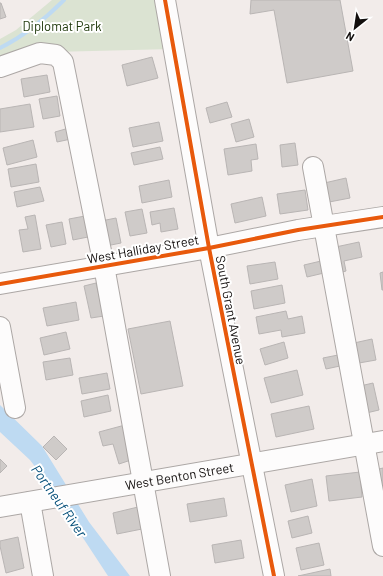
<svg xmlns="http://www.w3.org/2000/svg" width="383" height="576" font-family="Barlow,sans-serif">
<rect width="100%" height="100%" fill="#f2ecea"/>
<path fill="#dbe3d2" d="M52 0H165L173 49 52 52 0 77V39L16 30Z"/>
<path fill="#bedaf2" d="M0 405 42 446 89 522 130 576H108L45 480 30 460 0 432Z"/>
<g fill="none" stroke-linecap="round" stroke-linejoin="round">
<path stroke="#bedaf2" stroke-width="4" d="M0 48C24 36 45 19 64 0"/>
</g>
<g fill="#cfcbc9" stroke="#b9b5b4">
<path d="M251 0H340L353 71 287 83 274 10 250 14Z"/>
<path d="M0 3H1L6 17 0 19Z"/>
<path d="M152 57 158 78 127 86 122 65Z"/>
<path d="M47 75 50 92 24 97 21 79Z"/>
<path d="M57 96 60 116 43 119 39 99Z"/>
<path d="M227 102 232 117 210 123 206 108Z"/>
<path d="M30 104 34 127 0 132V109Z"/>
<path d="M249 119 254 137 236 142 231 124Z"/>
<path d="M159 122 163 141 133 147 129 128Z"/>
<path d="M69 128 71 139 57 142 55 132Z"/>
<path d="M33 140 37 157 7 165 3 148Z"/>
<path d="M295 143 298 165 282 167 280 145Z"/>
<path d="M256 144 258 159 251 160 252 171 228 175 224 149Z"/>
<path d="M160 147 163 159 134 165 131 153Z"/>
<path d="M36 164 39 182 11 187 8 169Z"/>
<path d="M346 178 350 198 324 203 320 184Z"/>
<path d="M169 180 172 197 142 203 139 186Z"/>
<path d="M40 187 44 201 17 207 14 192Z"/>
<path d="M305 190 308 210 280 214 277 194Z"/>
<path d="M262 197 266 216 235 223 231 204Z"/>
<path d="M174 208 178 229 161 232 160 223 152 225 150 212Z"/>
<path d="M142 209 147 233 130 236 125 212Z"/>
<path d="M35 215 41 249 23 252 19 230 28 229 25 217Z"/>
<path d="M85 216 88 237 73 240 69 219Z"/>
<path d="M116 218 121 243 106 246 101 221Z"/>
<path d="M62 222 66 244 51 247 46 225Z"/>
<path d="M359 242 362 257 344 261 346 271 336 274 331 248Z"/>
<path d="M321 261 324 273 307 277 304 265Z"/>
<path d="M275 262 278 279 250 284 247 266Z"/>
<path d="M383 272V290H382L380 273Z"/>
<path d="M96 283 104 316 91 318 84 286Z"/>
<path d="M282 285 285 303 254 309 251 291Z"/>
<path d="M76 302 79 320 47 326 43 308Z"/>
<path d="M286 311 288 319 302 316 305 333 282 337 281 330 259 334 256 317Z"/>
<path d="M170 321 183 386 141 394 128 329Z"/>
<path d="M66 332 70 349 44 355 40 338Z"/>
<path d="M372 339 376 360 359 363 354 343Z"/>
<path d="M284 342 288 358 265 365 260 349Z"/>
<path d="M338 355 340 366 326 369 323 358Z"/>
<path d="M70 358 73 375 46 380 43 362Z"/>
<path d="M297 370 303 395 271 403 264 378Z"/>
<path d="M107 373 110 389 82 394 79 378Z"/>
<path d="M373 383 379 410 362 414 356 387Z"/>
<path d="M108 395 111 411 84 417 81 401Z"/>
<path d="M309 406 314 429 276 437 271 414Z"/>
<path d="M125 425 134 459 119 464 113 444 103 446 99 432Z"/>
<path d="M54 436 67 449 56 460 43 447Z"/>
<path d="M0 459 7 466 0 473Z"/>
<path d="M383 468V496L375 470Z"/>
<path d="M360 472 362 497 329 501 326 476Z"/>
<path d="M312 479 317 506 291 512 285 485Z"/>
<path d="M224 498 227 516 190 522 187 504Z"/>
<path d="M138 507 142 529 117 534 113 513Z"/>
<path d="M308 516 312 533 292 538 288 521Z"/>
<path d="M18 537 24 568 6 573 0 546V541Z"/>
<path d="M241 540 244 558 215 563 212 545Z"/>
<path d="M319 543 324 565 301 570 296 548Z"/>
<path d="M330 569 331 576H298Z"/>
</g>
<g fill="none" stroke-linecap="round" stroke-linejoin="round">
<defs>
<g id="minor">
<path d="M165 0 209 248 274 576"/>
<path d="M0 67 40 53 56 55 63 62 104 266 160 576"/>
<path d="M313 167 383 546"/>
<path d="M0 284 209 248 298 230 383 217"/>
<path d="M0 327 15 408"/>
<path d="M30 502 43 576"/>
<path id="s1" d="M0 507 383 441"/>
</g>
</defs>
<use href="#minor" stroke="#aca7a5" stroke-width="22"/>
<use href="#minor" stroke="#fdfcfc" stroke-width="20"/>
<defs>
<g id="cycleway">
<path d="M165 0 209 248 274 576"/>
<path d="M0 284 209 248 298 230 383 217"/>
</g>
</defs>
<use href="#cycleway" stroke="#fff" stroke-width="6"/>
<use href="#cycleway" stroke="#e8590c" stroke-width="4"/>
</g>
<g text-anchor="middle" stroke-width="4" stroke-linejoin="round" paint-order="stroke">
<g font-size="13" fill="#1a3406" stroke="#fff">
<text x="62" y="31">Diplomat Park</text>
</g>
<g font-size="13" fill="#120e0d" stroke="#fff">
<text transform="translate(143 249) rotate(-10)" y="5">West Halliday Street</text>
<text transform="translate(231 310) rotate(79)" y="5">South Grant Avenue</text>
<text dy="5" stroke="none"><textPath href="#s1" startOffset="182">West Benton Street</textPath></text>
</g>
<g font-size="14" font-style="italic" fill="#024d78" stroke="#fff">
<text transform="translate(59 501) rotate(55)" y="5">Portneuf River</text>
</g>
</g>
<g transform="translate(355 28) rotate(210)" stroke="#ffffff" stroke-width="3" paint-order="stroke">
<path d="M0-3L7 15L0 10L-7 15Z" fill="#120e0d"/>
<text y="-6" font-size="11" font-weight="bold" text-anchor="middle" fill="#120e0d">N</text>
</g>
</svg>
